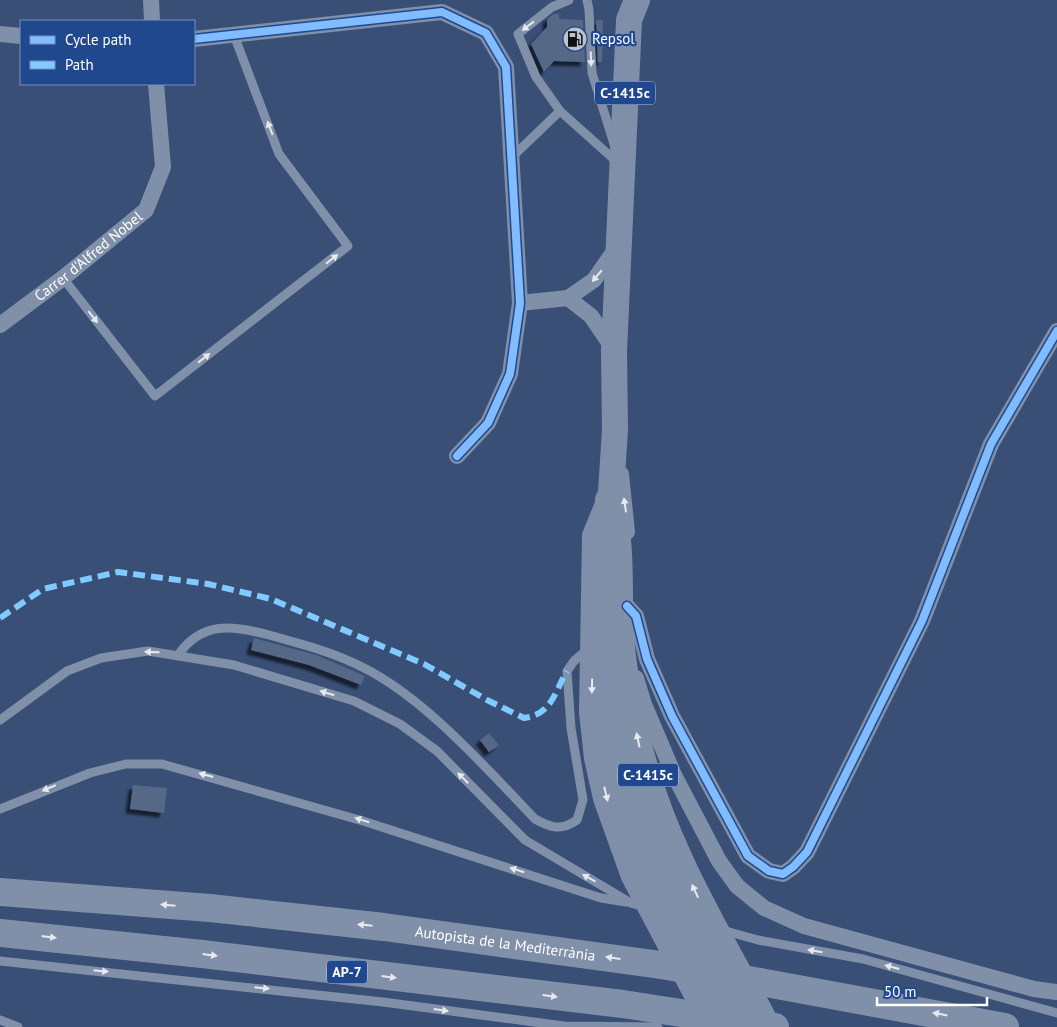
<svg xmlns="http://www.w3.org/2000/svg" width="1057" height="1027" font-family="'PT Sans',sans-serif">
<defs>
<filter id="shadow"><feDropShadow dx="-4.5" dy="4.5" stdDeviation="1" flood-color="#0009"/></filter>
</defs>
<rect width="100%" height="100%" fill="#394f76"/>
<g fill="#556785" filter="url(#shadow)">
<path d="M554 14H559V19L583 20 585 62 554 61 544 72 531 44 547 27V19Z"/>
<path d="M596 20H603L602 62H598Z"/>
<path d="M254 638 316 655 365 676 361 685 309 665 251 650Z"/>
<path d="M489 733 499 745 489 752 480 740Z"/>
<path d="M133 785 167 788 164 813 130 809Z"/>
</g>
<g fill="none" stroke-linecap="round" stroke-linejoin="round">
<g stroke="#8090a9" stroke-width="9">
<path d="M569 0 552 7 518 34 536 77 560 111 617 162"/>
<path d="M587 0 589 10 592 73 614 144"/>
<path d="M511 158 560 111"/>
<path d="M63 278 155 396 348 246 279 154 234 35"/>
<path d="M178 655C202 621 232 625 269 635 301 644 333 652 362 667 424 697 487 769 535 819 551 828 561 831 577 820L583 800 571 728 567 671 574 661 588 649"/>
<path d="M0 720 67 671 101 658 148 651 234 665 354 701 400 724 437 751 525 840 631 903"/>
<path d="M0 809 90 773 126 764H162L363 821 601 898 626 902"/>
<path d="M729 932 758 940 863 959 1057 1013"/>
<path d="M0 961 383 1002 564 1026 658 1027"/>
<path d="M0 1020 18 1027"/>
</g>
<g stroke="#8090a9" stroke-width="16">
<path d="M151 0 152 21"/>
<path d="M0 34 21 36"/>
<path d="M194 39 442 12 486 33 506 67 520 303 510 374 488 423 457 456"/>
<path d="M568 298 591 316 614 350"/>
<path d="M520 303 568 298 594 280 617 247"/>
<path id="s1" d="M0 325 63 278 146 210 163 167 156 84"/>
<path d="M621 474 627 532"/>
<path d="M627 606 636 616 647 659 672 716 748 856 769 871 783 874 793 867 807 852 922 621 991 444 1057 331"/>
<path d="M636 678 644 704 674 775 719 861 737 886 764 908 804 926 1034 989 1057 992"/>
</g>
<g stroke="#808fa9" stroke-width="26">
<path d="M609 502 595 536 592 712 597 758 606 798 634 876 714 1027"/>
<path d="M609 522 615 430 614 351 629 20 637 0"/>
<path d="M608 641 625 778 649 847 659 875 715 985 740 1027"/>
</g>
<path stroke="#8090a9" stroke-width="28" d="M609 500C624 548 616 598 621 647 624 679 631 713 638 744 662 846 719 936 767 1027"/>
<g stroke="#8090a9" stroke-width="28">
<path id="s2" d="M0 892 210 908 384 927 661 965"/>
<path d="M0 933 202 954 623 1004 694 1015"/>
<path d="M760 982 1005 1027"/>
</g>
<path stroke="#8090a9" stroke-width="9" d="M631 903 729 932"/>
<g stroke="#8090a9" stroke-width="28">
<path d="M661 965 760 982"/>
<path d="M694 1015 775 1027"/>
</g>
<path stroke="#80caff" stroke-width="6" stroke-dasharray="12 6" stroke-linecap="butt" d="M0 618 43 589 118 572 208 584 271 599 365 639 424 664 487 700 524 718C552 714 554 693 567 671"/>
<defs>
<g id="cycleway">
<path d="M194 39 442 12 486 33 506 67 520 303 510 374 488 423 457 456"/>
<path d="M627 606 636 616 647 659 672 716 748 856 769 871 783 874 793 867 807 852 922 621 991 444 1057 331"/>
</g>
</defs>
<use href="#cycleway" stroke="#20488f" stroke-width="11"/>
<use href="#cycleway" stroke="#80bcff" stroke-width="8"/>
</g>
<defs><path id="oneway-solid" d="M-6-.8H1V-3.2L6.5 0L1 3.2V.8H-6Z" transform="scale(1.25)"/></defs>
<g fill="#e6e9ee">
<use href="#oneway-solid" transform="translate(528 26) rotate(142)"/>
<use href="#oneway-solid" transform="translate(591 59) rotate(88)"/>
<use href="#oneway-solid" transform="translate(270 128) rotate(-111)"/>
<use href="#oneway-solid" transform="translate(332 259) rotate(-38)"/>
<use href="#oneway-solid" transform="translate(597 276) rotate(130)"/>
<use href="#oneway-solid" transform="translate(93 317) rotate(52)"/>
<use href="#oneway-solid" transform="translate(204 358) rotate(-38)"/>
<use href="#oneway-solid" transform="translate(625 505) rotate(-98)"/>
<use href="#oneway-solid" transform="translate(152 652) rotate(-179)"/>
<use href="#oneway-solid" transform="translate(592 686) rotate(91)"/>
<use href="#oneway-solid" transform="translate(327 693) rotate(-163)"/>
<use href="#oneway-solid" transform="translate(638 740) rotate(-102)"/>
<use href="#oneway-solid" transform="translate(206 775) rotate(-165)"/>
<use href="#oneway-solid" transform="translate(463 778) rotate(-135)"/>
<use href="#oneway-solid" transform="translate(49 788) rotate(157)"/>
<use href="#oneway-solid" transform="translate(606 794) rotate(76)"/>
<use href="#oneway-solid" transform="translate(362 820) rotate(-163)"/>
<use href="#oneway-solid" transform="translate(517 870) rotate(-162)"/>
<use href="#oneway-solid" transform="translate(589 878) rotate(-151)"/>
<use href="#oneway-solid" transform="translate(695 891) rotate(-115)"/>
<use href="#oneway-solid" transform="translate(168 905) rotate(-175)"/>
<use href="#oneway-solid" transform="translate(365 925) rotate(-174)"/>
<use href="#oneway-solid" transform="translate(49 937) rotate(7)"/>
<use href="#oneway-solid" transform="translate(815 951) rotate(-170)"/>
<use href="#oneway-solid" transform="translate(210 955) rotate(7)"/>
<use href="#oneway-solid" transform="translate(613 958) rotate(-172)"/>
<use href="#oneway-solid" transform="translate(892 967) rotate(-165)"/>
<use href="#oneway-solid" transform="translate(101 971) rotate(6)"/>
<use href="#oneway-solid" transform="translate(389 977) rotate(7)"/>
<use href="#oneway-solid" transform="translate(262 988) rotate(6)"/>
<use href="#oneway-solid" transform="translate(550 996) rotate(7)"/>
<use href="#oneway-solid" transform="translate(441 1010) rotate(8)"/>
<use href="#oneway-solid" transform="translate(940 1014) rotate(-169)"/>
</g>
<defs>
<symbol id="fuel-disc" viewBox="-11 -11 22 22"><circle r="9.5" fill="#bac1cf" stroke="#20488f"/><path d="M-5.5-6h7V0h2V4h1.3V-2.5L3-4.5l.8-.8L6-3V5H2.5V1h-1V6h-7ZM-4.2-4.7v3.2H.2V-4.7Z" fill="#111"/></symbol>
</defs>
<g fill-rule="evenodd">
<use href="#fuel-disc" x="561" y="25" width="28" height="28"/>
</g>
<g text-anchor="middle" stroke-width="4.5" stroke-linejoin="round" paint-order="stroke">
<g fill="#20488f" stroke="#bcc8dd" stroke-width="1">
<rect x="595" y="81.5" width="60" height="23" rx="4"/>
<rect x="618" y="763.5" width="60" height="23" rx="4"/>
<rect x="327" y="960.5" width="40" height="23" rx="4"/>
</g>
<g font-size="14" font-weight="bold" fill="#fff">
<text x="625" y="98">C-1415c</text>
<text x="648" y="780">C-1415c</text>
<text x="347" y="977">AP-7</text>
</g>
<g font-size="15" fill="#fff" stroke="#20488f" text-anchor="start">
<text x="592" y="44">Repsol</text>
</g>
<g font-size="15" fill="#fff" stroke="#20488f">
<text dy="5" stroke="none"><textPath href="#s1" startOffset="112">Carrer d'Alfred Nobel</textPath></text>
<text dy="5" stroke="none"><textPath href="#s2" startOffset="508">Autopista de la Mediterrània</textPath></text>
</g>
</g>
<rect x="20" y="20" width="175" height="65" fill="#20488f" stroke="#7991bc"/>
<rect x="30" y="36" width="25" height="8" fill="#80bcff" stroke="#7991bc"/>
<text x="65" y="45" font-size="15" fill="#ffffff">Cycle path</text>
<rect x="30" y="61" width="25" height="8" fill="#80caff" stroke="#7991bc"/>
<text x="65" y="70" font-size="15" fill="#ffffff">Path</text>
<path d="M877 997v8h110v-8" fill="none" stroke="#ffffff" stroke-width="2.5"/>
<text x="884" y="997" font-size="15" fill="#ffffff" stroke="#20488f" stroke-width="4" paint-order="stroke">50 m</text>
</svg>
